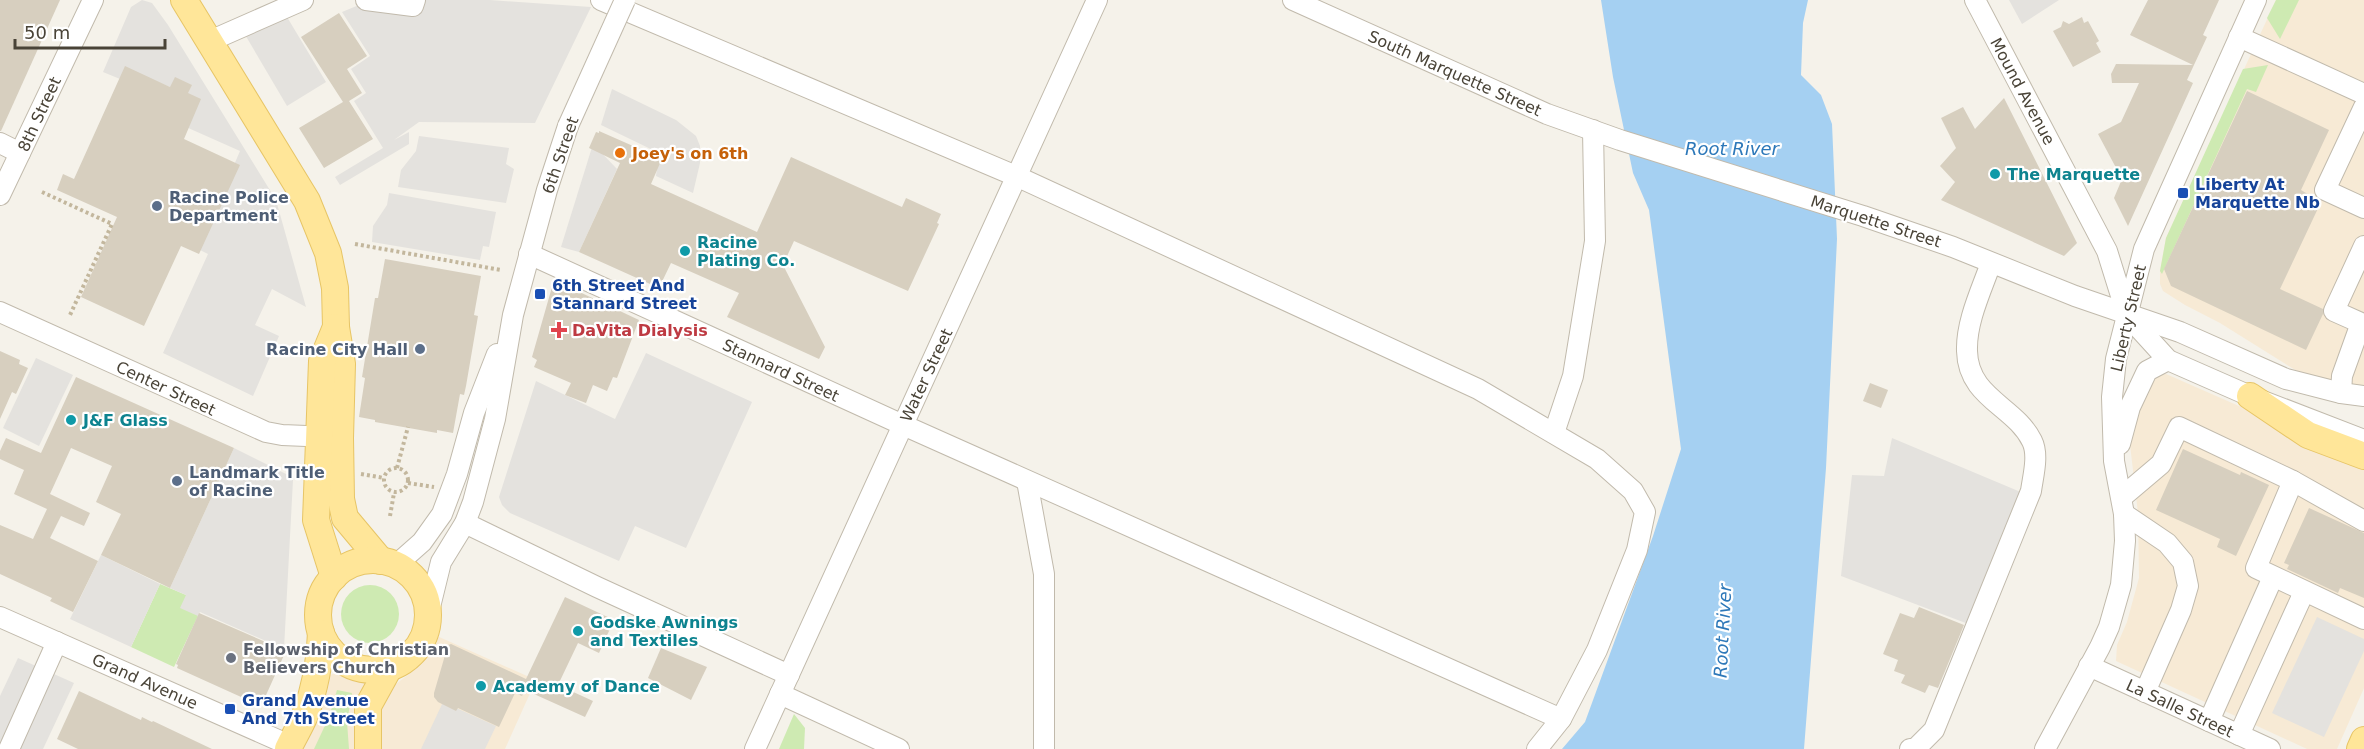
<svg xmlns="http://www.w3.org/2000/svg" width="2364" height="749" font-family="'DejaVu Sans',sans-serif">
<rect width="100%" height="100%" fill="#f5f2ea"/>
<g fill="#f7ead5">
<path d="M2276 0H2364V386L2322 379 2300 373 2220 323 2185 305 2163 291 2160 284V271L2166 238Z"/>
<path d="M2166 374 2364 461V688L2337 749H2307L2116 661 2117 645 2127 622 2139 578 2138 513 2129 436 2131 425 2156 375Z"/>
<path d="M437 636 536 680 505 749H303L328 689 330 675 338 672 353 680 392 687 422 664Z"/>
</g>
<g fill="#ceeab2">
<path d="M2276 0H2299L2280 39 2267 18Z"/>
<path d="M2268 65 2256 92 2247 89 2162 274 2160 271 2166 238 2243 69Z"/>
<path d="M160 584 186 595 198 616 174 667 131 647Z"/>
<circle cx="370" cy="614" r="29"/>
<path d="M337 690 352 693 347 722 349 749H314L329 717Z"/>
<path d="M794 714 805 728 804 749H779Z"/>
</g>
<g fill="#e4e2de">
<path d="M142 0 152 3 168 25 276 200 306 307 272 289 255 325 279 336 253 396 163 353 208 254 198 249 240 151 186 127 198 99 125 68 120 79 103 72 131 7Z"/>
<path d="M371 0H490L591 7 535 123 419 122 394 140 409 132V144L340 185 335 177 383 148 354 101 366 93 351 69 370 56 342 12Z"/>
<path d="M2009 0H2059L2022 24Z"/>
<path d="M287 17 326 82 287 106 244 33Z"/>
<path d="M612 89 676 120 696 136 700 146V163L693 193 656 176 659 153 601 125Z"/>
<path d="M419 136 509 148 506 164 514 169 506 203 398 187 401 170 416 151Z"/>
<path d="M593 144 617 169 579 252 561 247Z"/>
<path d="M389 193 496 212 489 247 483 246 480 260 372 242 373 226 387 205Z"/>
<path d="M646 353 752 402 686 548 635 526 619 561 510 513 502 505 499 497 536 381 615 419Z"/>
<path d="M36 358 73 375 39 446 3 428Z"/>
<path d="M1892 438 2023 493 1971 625 1841 576 1852 475 1884 476Z"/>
<path d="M234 448 288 475 293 480 284 649 200 612 198 616 180 608 186 595 170 588Z"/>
<path d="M101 555 160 584 131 647 70 619Z"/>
<path d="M2317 617 2364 639V651L2324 737 2272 713Z"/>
<path d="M18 658 74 683 43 749H0V696Z"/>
<path d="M443 702 496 726 485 749H421Z"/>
</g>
<path fill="#a5d0f2" d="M1601 0H1808L1803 23 1801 75 1821 95 1832 124 1837 239 1826 468 1804 749H1562L1585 722 1653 536 1681 449 1649 210 1633 173 1613 77Z"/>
<g fill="#d7cfbf">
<path d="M0 0H60L1 131H0Z"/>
<path d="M2148 0H2219L2203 35 2207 37 2187 80 2193 83 2128 226 2114 198 2122 179 2098 134 2121 122 2139 83H2112L2111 74 2116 64 2193 65 2130 35Z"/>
<path d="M339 13 367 56 347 69 362 93 349 101 373 139 324 168 299 128 343 102 301 37Z"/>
<path d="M2082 17 2084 23 2088 21 2099 41 2096 43 2101 52 2073 67 2053 31 2061 27 2063 21 2069 24Z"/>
<path d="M125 66 170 87 175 77 192 85 188 93 201 99 184 139 240 165 199 254 181 246 144 326 81 297 117 217 57 190 63 174 74 179Z"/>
<path d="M2247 91 2329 130 2301 190 2321 202 2280 289 2323 309V314L2306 350 2171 286 2164 269Z"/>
<path d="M2004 98 2077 243 2064 256 1941 200 1955 182 1940 166 1956 148 1941 118 1963 107 1975 129Z"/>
<path d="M599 131 658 157 657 159 661 161 651 184 757 232 791 157 902 207 906 198 941 214 937 223 939 224 908 291 794 241 783 265 825 347 819 359 727 317 739 293 671 263 659 288 579 252 620 163 589 148 596 132 599 133Z"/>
<path d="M385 259 481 276 474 315 478 316 466 386 464 395 460 394 453 433 437 430V433L375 422V420L359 417 365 378 362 377 375 298H378Z"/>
<path d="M554 280 639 320 617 378 613 377 607 391 593 385 586 403 565 395 571 383 534 367 537 360 532 357Z"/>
<path d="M0 351 20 360 19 364 28 368 16 394 12 392 0 419Z"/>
<path d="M76 377 234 448 170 588 101 555 121 514 96 502 112 466 71 448 50 494 90 513 84 526 61 516 50 538 98 561 73 612 50 601 52 598 0 574V525L33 539 47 509 14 494 24 470 0 459V451L6 438 41 453Z"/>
<path d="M1870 383 1888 390 1881 408 1863 401Z"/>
<path d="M2183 449 2240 475 2241 472 2269 485 2236 556 2217 547 2220 539 2156 510Z"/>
<path d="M2309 508 2364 533V598L2340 588 2338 593 2287 569 2289 565 2284 563Z"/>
<path d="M565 597 614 620 599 653 578 643 558 685 593 701 585 717 525 690 522 696 515 693 499 727 458 708 456 711 438 702 434 697V693L448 645 451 644 526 679Z"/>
<path d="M1919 607 1964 625 1938 688 1929 685 1925 693 1901 683 1905 675 1894 671 1898 660 1883 654 1900 613 1914 618Z"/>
<path d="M199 613 284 650 283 652 285 653 262 704 260 703 259 705 177 668 178 665 176 664Z"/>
<path d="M661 648 707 667 691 700 648 678Z"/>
<path d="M79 691 141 720 142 717 152 722 153 721 212 749H78L57 739Z"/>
</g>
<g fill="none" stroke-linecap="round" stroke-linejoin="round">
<defs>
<g id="minor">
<path d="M366 0 413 6 415 0"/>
<path d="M601 0 1016 176 1478 389 1597 459 1633 491 1645 512 1637 550 1597 650 1561 719 1537 749"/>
<path d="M1293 0 1547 114 1620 140 1863 216 1953 247 2075 296 2180 332 2286 379 2341 393 2364 396"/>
<path d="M1975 0 2107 251 2127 315 2168 360 2250 396 2364 440"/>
<path d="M2239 37 2364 94"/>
<path d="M210 41 303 0"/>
<path d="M2364 107 2325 190 2364 208"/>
<path d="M0 143 20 153"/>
<path d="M0 195 93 0"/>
<path d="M529 254 903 425 1561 719"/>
<path d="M0 312 266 432 282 435 331 437"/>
<path d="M2341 393 2342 376 2361 323 2334 311 2364 246"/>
<path d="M1554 433 1573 376 1595 241 1593 130"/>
<path d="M2120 444 2130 407 2147 371 2168 360"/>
<path d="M1027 481 1044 574V749"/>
<path d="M2293 481 2256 568 2364 619"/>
<path d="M2122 497 2161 464 2179 427 2293 481 2364 521"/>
<path d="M2124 514 2167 543 2183 562 2188 586 2181 610 2145 692"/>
<path d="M465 523 597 587 789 675"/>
<path d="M396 565 422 542 442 514 457 474 474 413 497 354"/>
<path d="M428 615 441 562 465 523 473 502 495 419 513 315 547 190 568 126"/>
<path d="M0 617 289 745"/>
<path d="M2089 666 2270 749"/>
<path d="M780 694 899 749"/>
<path d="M2209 721 2273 577"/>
<path d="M2239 735 2304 592"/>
<path d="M9 749 57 642"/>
<path d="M755 749 1097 0"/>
<path d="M1910 749 1916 748 1934 730 2031 491C2033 476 2039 455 2032 441 2015 406 1968 398 1967 351 1966 322 1981 291 1991 263"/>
<path d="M2045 749 2100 647 2109 627 2121 585 2125 541 2124 514 2114 461 2112 397 2116 359 2144 249 2256 0"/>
</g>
<g id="major">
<path d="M184 0 307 201 328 253 335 288 336 327 342 364 340 438 341 499 345 518 381 561"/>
<path d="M2250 396 2308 435 2364 456"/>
<circle cx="373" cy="615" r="55"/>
<path d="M334 577 316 520 322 361 336 327"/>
<path d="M288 749C293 738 300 727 305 715 315 689 320 661 321 633"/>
<path d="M368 749V706L389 668"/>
<path d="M2360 749 2364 740"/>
</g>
</defs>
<use href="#minor" stroke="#c1baac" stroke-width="22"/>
<use href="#major" stroke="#e7c566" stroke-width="28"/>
<g stroke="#c3b79d" stroke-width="4" stroke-dasharray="3 3" stroke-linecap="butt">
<path d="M42 192 112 224 70 315"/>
<path d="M355 244 501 270"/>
<circle cx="396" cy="480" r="12"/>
<path d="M397 468 408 427"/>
<path d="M361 474 384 478"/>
<path d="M408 483 434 487"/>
<path d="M390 516 394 493"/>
</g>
<use href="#minor" stroke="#fff" stroke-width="20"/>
<use href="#major" stroke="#ffe699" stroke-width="26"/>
<defs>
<path id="minor-bridge" d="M568 126 625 0"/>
</defs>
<use href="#minor-bridge" stroke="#c1baac" stroke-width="22" stroke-linecap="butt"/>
<use href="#minor-bridge" stroke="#fff" stroke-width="20"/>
</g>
<circle fill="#e8710a" stroke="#fff" stroke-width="2" cx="620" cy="153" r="6"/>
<g fill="#0f9aa8" stroke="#fff" stroke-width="2">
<circle cx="1995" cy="174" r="6"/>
<circle cx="685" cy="251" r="6"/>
<circle cx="71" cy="420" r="6"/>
<circle cx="578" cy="631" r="6"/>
<circle cx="481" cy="686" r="6"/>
</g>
<g fill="#1a4fb4" stroke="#fff" stroke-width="2">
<rect x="2177" y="187" width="12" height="12" rx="3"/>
<rect x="534" y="288" width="12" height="12" rx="3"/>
<rect x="224" y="703" width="12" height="12" rx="3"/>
</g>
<g fill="#5c6f8a" stroke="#fff" stroke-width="2">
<circle cx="157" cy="206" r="6"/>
<circle cx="420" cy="349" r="6"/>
<circle cx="177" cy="481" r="6"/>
</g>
<path fill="#e0444e" stroke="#fff" stroke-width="2" d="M556 321h6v6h6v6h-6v6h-6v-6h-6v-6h6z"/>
<circle fill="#6b7280" stroke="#fff" stroke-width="2" cx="231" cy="658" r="6"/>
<g text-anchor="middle" stroke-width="4.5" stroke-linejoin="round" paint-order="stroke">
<g font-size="16" fill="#494337" stroke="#fff">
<text transform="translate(1455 73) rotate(24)" y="6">South Marquette Street</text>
<text transform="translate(2023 91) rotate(62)" y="6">Mound Avenue</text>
<text transform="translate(39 114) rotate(-65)" y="6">8th Street</text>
<text transform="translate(560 155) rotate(-71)" y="6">6th Street</text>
<text transform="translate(1876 221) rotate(18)" y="6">Marquette Street</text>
<text transform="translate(2128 318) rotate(-77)" y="6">Liberty Street</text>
<text transform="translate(781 370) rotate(25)" y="6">Stannard Street</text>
<text transform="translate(926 375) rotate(-65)" y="6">Water Street</text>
<text transform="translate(166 388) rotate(25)" y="6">Center Street</text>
<text transform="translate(145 681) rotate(24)" y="6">Grand Avenue</text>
<text transform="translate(2180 708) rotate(25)" y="6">La Salle Street</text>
</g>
<g font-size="16" font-weight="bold" fill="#c56008" stroke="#fff" text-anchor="start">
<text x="632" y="159">Joey's on 6th</text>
</g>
<g font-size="16" font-weight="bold" fill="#0d838f" stroke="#fff" text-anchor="start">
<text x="2007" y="180">The Marquette</text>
<text x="697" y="248">Racine<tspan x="697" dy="18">Plating Co.</tspan></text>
<text x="83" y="426">J&amp;F Glass</text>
<text x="590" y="628">Godske Awnings<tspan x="590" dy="18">and Textiles</tspan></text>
<text x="493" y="692">Academy of Dance</text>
</g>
<g font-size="16" font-weight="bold" fill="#164399" stroke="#fff" text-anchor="start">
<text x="2195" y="190">Liberty At<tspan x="2195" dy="18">Marquette Nb</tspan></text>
<text x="552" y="291">6th Street And<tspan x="552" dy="18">Stannard Street</tspan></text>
<text x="242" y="706">Grand Avenue<tspan x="242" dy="18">And 7th Street</tspan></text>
</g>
<g font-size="16" font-weight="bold" fill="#4e5e75" stroke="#fff" text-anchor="start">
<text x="169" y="203">Racine Police<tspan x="169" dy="18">Department</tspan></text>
<text x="408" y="355" text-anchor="end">Racine City Hall</text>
<text x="189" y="478">Landmark Title<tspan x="189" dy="18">of Racine</tspan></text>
</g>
<g font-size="16" font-weight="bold" fill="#be3a42" stroke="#fff" text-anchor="start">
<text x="572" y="336">DaVita Dialysis</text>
</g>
<g font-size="16" font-weight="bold" fill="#5b616d" stroke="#fff" text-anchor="start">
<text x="243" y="655">Fellowship of Christian<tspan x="243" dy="18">Believers Church</tspan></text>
</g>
<g font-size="18" font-style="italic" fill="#2d78b9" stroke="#fff">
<text x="1732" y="155">Root River</text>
<text transform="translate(1723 631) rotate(-87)" y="6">Root River</text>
</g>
</g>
<path d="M15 39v9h150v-9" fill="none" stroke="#494337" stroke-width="3"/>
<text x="24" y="39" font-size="18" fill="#494337" stroke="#ffffff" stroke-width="4.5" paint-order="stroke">50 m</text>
</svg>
